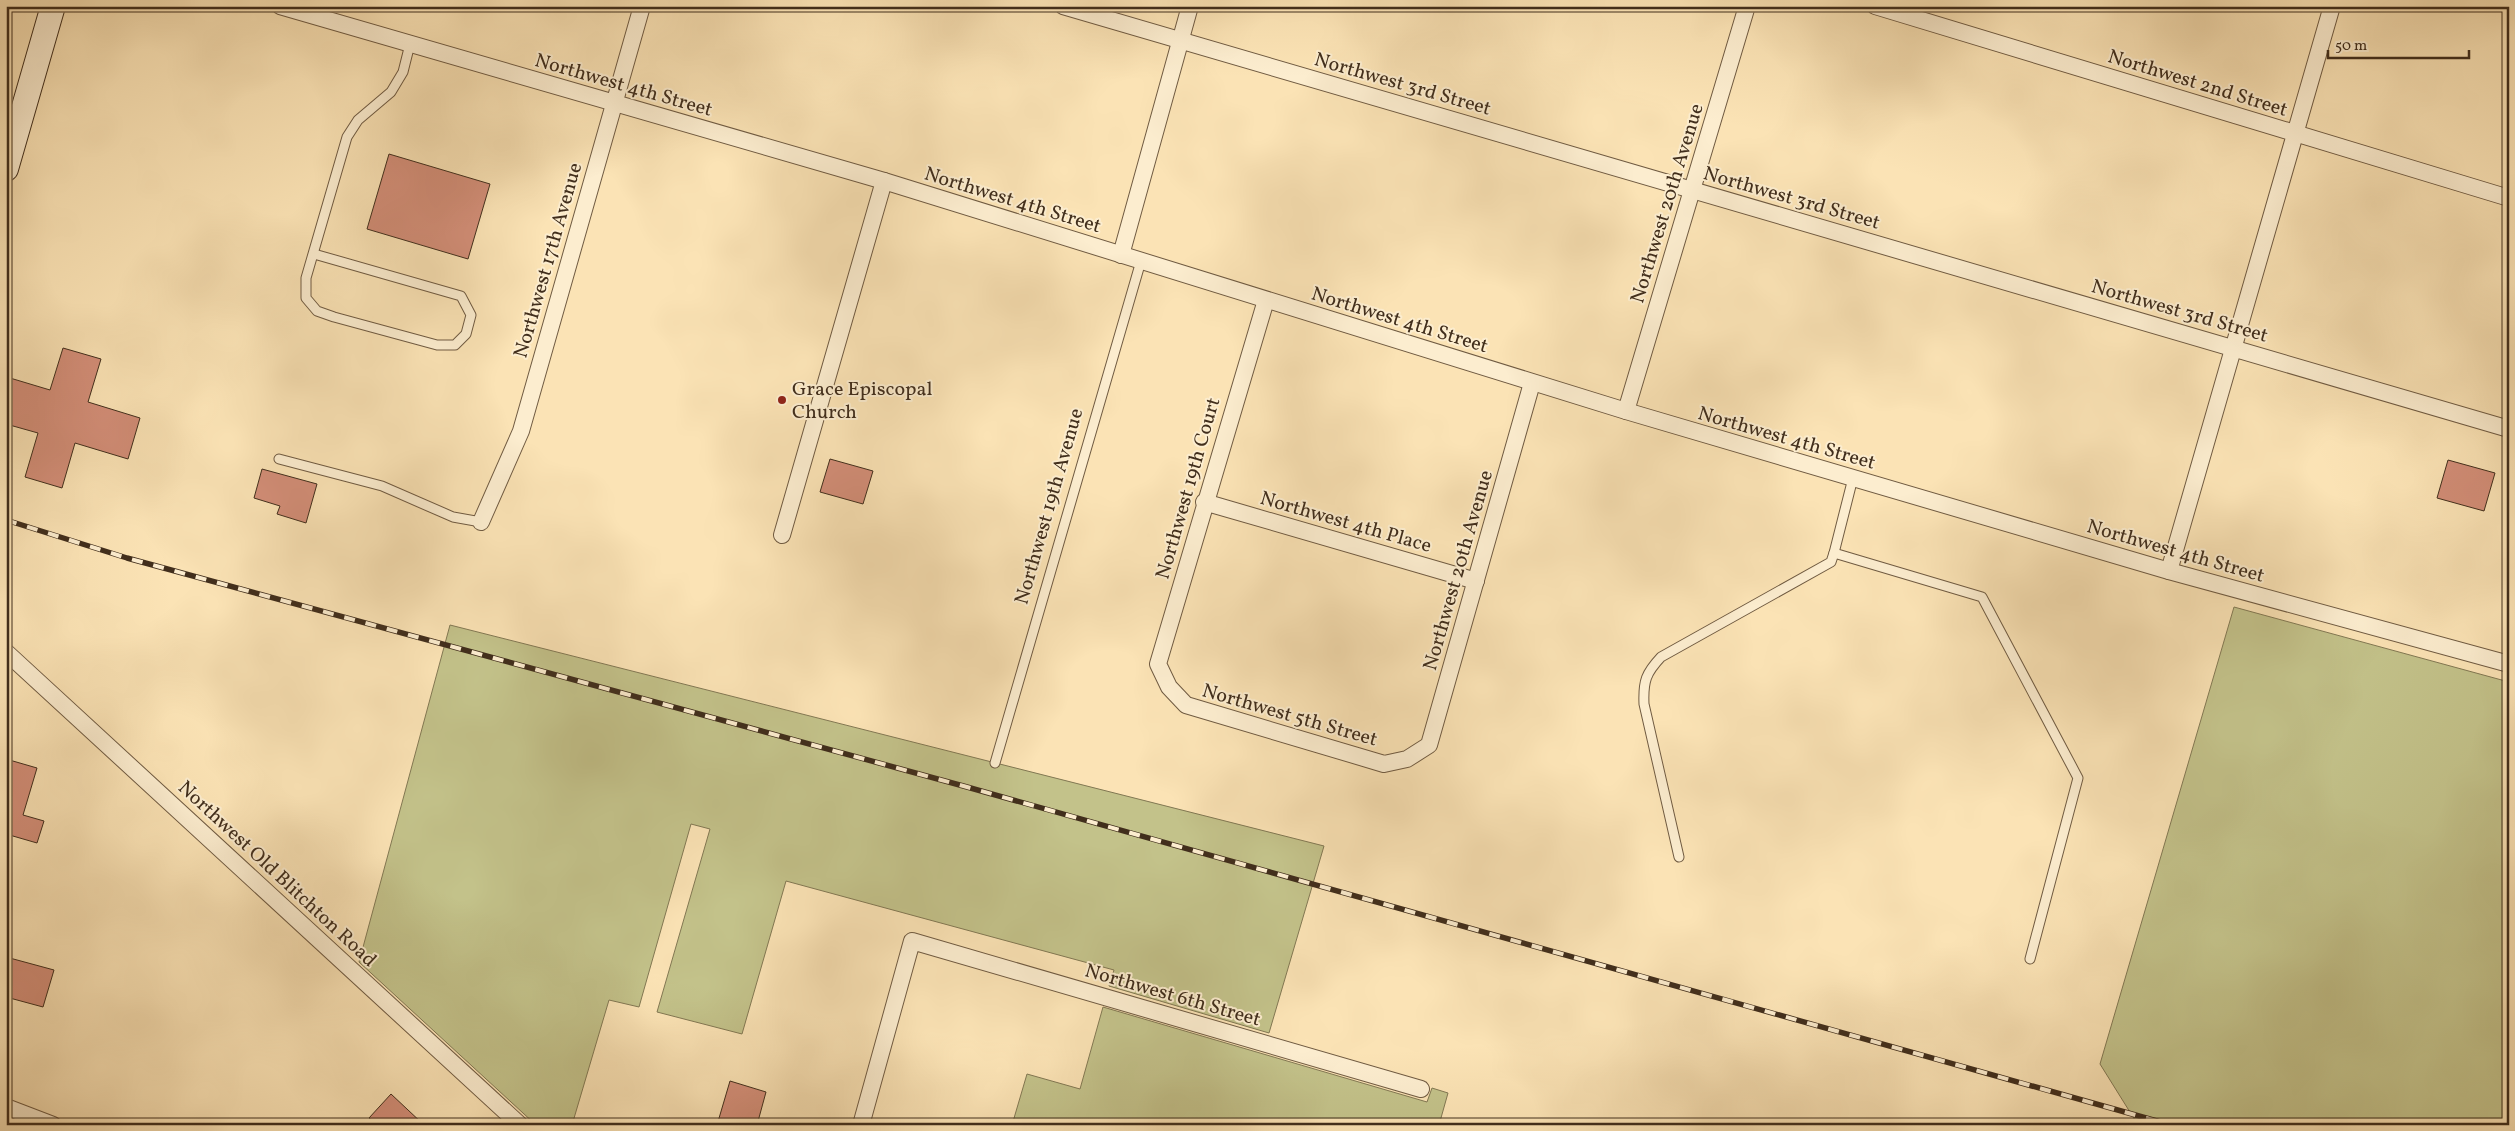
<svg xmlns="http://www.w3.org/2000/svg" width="2515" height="1131" font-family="Vollkorn,serif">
<rect width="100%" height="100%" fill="#fbe3b5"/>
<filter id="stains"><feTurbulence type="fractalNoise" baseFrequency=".004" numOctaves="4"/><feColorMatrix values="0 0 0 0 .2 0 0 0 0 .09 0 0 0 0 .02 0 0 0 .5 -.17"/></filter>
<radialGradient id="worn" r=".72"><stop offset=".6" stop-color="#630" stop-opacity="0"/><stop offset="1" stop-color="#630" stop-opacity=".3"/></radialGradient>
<g fill="#c3c28a" stroke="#827853">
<path d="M2234 607 2509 682V1125H2138L2100 1064Z"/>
<path d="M450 625 1324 846 1269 1033 1109 986 1114 970 786 881 742 1034 657 1012 710 829 691 824 639 1007 609 1000 572 1125H536L359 962Z"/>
<path d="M1103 1007 1427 1102 1432 1088 1448 1093 1439 1125H1012L1027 1074 1080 1089Z"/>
</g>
<g fill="#d38e78" stroke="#412e1c">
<path d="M389 154 490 184 468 259 367 229Z"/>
<path d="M63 348 101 359 88 402 140 418 128 459 75 443 62 488 25 477 38 433 6 424V392L10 378 50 390Z"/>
<path d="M830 459 873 471 863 504 820 492Z"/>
<path d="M2448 460 2495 473 2484 511 2437 498Z"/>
<path d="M262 469 317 484 306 523 277 514 280 506 254 498Z"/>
<path d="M6 759 37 768 23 815 44 821 37 843 6 834Z"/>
<path d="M6 957 54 970 43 1007 6 997Z"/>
<path d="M730 1081 766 1092 757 1125H717Z"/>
<path d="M391 1094 424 1125H377L369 1118Z"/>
</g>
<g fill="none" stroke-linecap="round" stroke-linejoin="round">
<defs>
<g id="service">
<path d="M314 254 461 296 471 315 466 334 455 345H437L334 317 317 311 306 298V278L347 137 358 120 391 92 403 72 410 44"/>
<path d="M279 459 382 486 453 517 481 522"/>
<path d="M1853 478 1834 553 1982 597 2078 778 2030 959"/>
<path d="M995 763 1141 261"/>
<path d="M1679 857 1644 704C1643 681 1646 673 1661 657L1831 562 1834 553"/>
</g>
<g id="minor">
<path d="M280 6 884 181 1626 411 2169 571 2509 664"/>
<path d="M1063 6 2509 429"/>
<path d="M1875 6 2509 198"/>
<path d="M1121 255 1190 6"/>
<path d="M1266 300 1158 664 1169 687 1186 705 1384 764 1407 759 1429 745 1532 383"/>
<path d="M1626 411 1747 6"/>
<path d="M1204 502 1476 581"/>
<path d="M481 522 521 431 642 6"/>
<path d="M782 535 884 181"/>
<path d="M2169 571 2332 6"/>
<path d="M6 652 520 1125"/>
<path d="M6 1107 53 1125"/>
<path d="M861 1125 912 941 1421 1089"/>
</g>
<path id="secondary" d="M6 169 53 6"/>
</defs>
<use href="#service" stroke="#705b42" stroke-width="11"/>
<use href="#minor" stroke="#705b42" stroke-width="18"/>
<use href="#secondary" stroke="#412e1c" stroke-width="26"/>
<use href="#service" stroke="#fcedcf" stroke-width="9"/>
<use href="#minor" stroke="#fcedcf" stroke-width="16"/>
<use href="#secondary" stroke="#fcedcf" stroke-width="24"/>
<defs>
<path id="rail" d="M6 520 127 558 967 787 2171 1125"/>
</defs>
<use href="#rail" stroke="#412e1c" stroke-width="5.5"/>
<use href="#rail" stroke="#fcedcf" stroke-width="4" stroke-dasharray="11" stroke-linecap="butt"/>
</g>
<circle fill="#8f2418" stroke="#fcedcf" stroke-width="2" cx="782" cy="400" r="5"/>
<g text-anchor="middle" stroke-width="4" stroke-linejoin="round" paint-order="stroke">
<g font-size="20" fill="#412e1c" stroke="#fcedcf">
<text transform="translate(2198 82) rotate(17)" y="7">Northwest 2nd Street</text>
<text transform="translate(1403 83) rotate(16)" y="7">Northwest 3rd Street</text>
<text transform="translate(624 84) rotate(16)" y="7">Northwest 4th Street</text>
<text transform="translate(1792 197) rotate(16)" y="7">Northwest 3rd Street</text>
<text transform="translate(1013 199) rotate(17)" y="7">Northwest 4th Street</text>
<text transform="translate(1666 203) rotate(-73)" y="7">Northwest 20th Avenue</text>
<text transform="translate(547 260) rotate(-74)" y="7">Northwest 17th Avenue</text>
<text transform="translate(2180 310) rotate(16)" y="7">Northwest 3rd Street</text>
<text transform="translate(1400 319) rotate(17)" y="7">Northwest 4th Street</text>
<text transform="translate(1787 437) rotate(16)" y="7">Northwest 4th Street</text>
<text transform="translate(1187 488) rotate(-74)" y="7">Northwest 19th Court</text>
<text transform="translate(1048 506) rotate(-74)" y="7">Northwest 19th Avenue</text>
<text transform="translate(1346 521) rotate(16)" y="7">Northwest 4th Place</text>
<text transform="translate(2176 550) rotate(16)" y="7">Northwest 4th Street</text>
<text transform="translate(1457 570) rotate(-74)" y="7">Northwest 20th Avenue</text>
<text transform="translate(1290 714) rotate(16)" y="7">Northwest 5th Street</text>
<text transform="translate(278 873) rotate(43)" y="7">Northwest Old Blitchton Road</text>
<text transform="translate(1173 994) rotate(16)" y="7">Northwest 6th Street</text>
</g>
<g font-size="20" fill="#412e1c" stroke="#fcedcf" text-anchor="start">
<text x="792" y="395">Grace Episcopal<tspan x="792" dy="23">Church</tspan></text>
</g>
</g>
<rect width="2515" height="1131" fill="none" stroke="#fbe3b5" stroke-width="25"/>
<rect x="8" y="8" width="2500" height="1116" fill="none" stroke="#412e1c" stroke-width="2.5"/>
<rect x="12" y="12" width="2490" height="1106" fill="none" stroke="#412e1c"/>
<path d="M2328 50v8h141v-8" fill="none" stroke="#412e1c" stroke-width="2.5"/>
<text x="2335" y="50" font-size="15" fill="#412e1c" stroke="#fcedcf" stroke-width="4" paint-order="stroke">50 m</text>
<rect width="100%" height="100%" filter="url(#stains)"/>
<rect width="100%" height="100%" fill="url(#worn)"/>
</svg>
